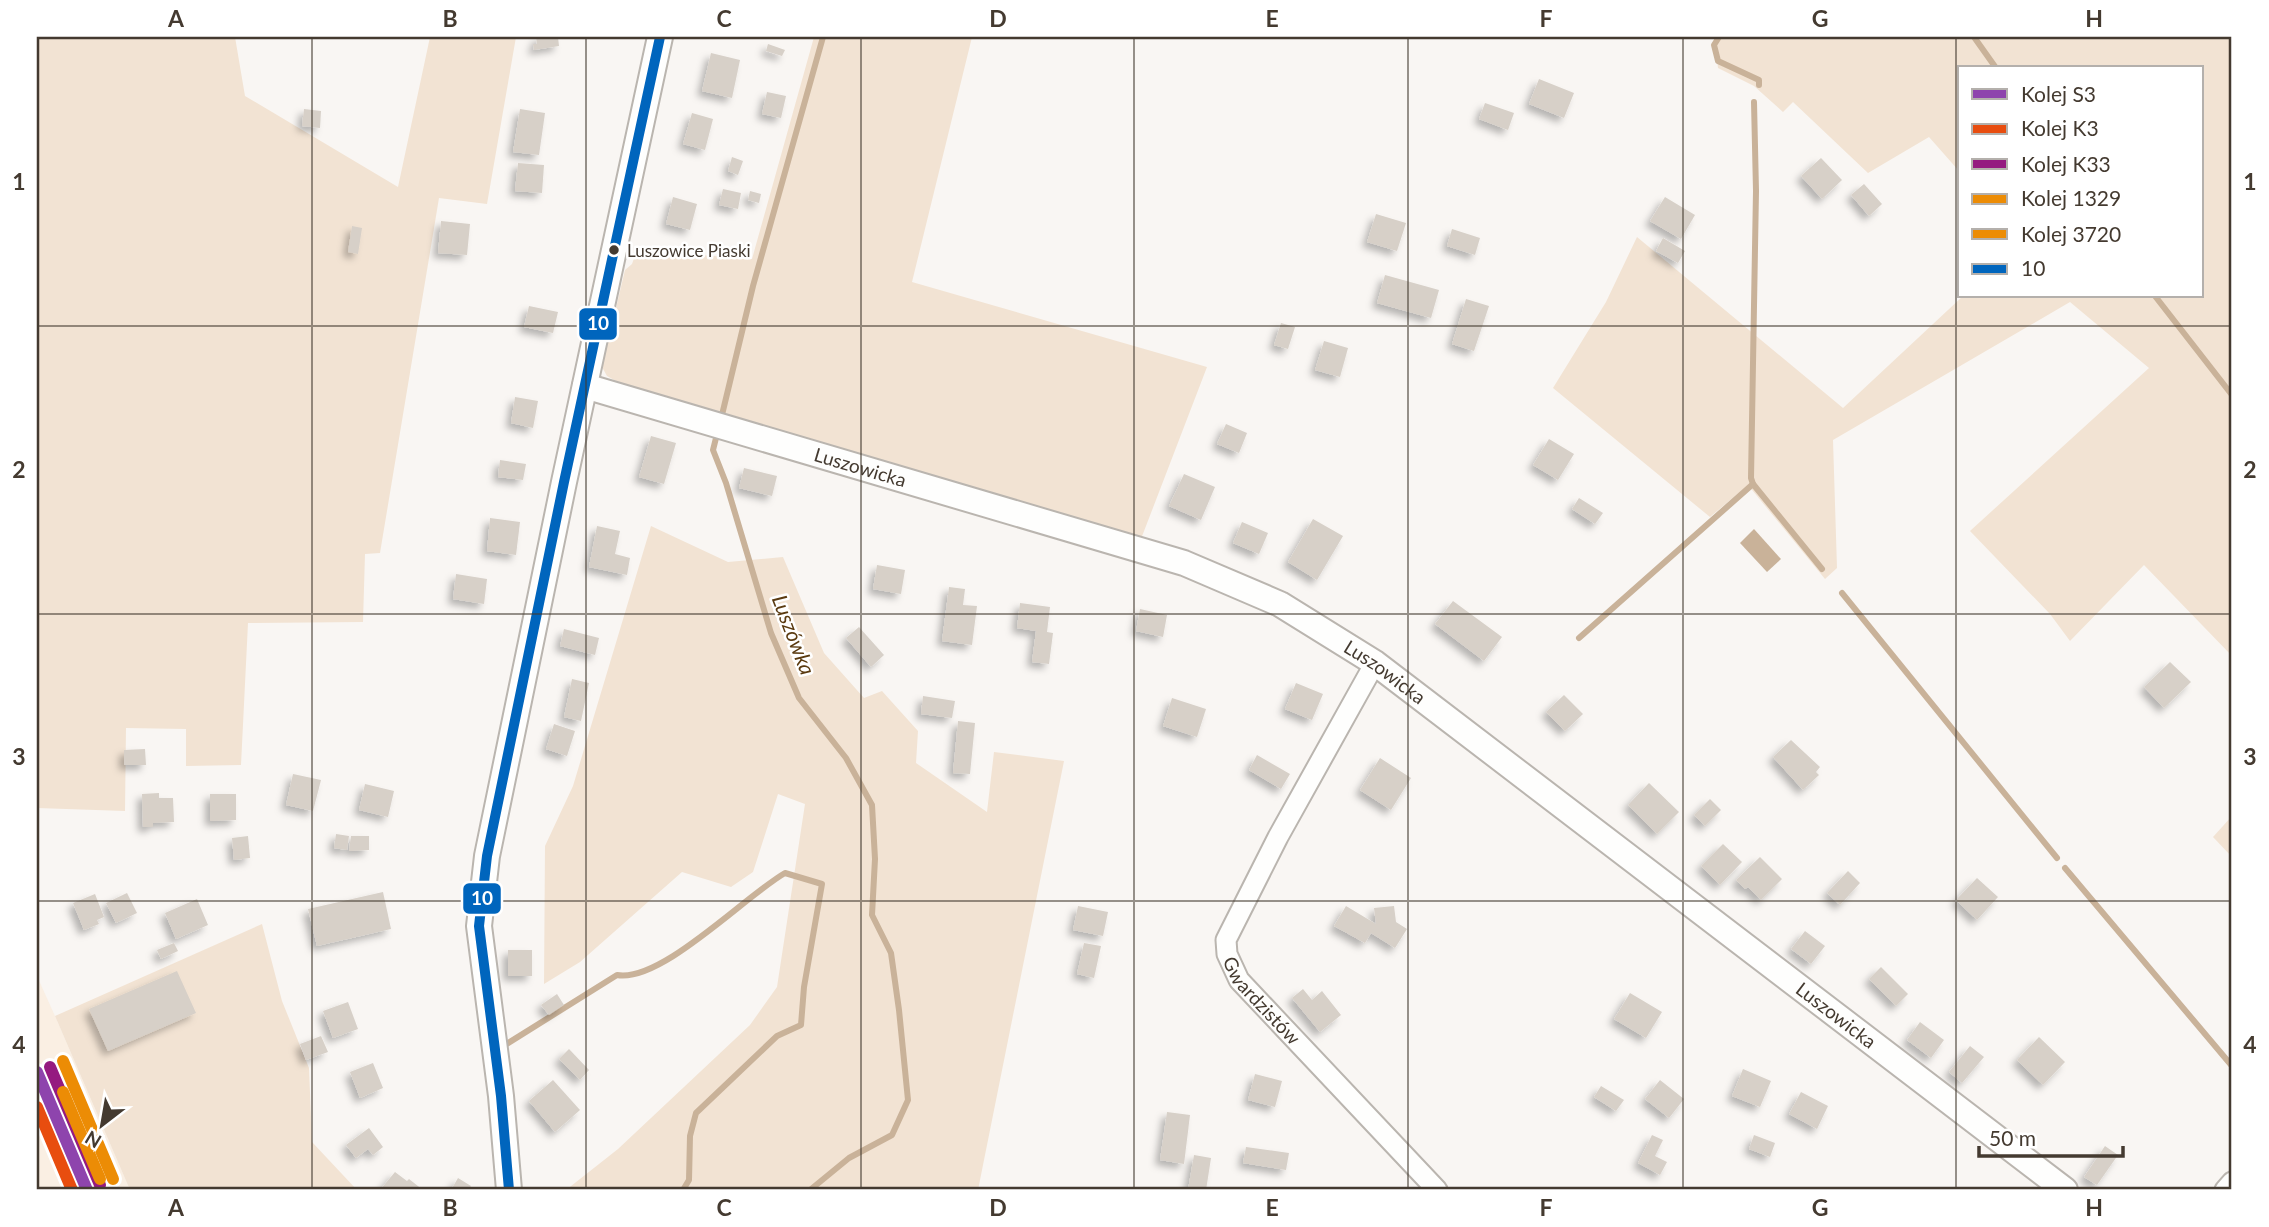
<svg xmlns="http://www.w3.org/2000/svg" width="2269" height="1227" font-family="Lato,sans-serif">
<defs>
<filter id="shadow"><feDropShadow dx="-5" dy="5" stdDeviation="3.5" flood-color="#0004"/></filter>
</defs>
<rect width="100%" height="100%" fill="#f9f6f3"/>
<path fill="#faefe3" d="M37 976 55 1016 130 1190H37Z"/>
<g fill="#f2e3d3">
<path d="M37 37H235L245 96 398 187 430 37H516L487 204 439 198 380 553 365 554 363 622 248 623 241 765 186 766V729L126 728 125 811 37 808Z"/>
<path d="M814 37H972L912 282 1207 367 1141 539 621 384 607 376 602 367 625 270 632 264 637 250 752 259Z"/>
<path d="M1714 37H2232V656L2144 565 2070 641 2050 614 1970 531 2149 368 2070 302 1833 440 1837 568 1825 579 1748 485 1710 517 1553 388 1606 302 1637 237 1843 408 1963 296H2201V68H1959V171L1929 137 1868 173 1793 102 1783 112 1754 86 1718 68Z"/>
<path d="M651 526 728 562 783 557 824 653 864 698 882 691 918 731 916 763 987 812 994 752 1064 761 978 1190H566L618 1149 750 1025 777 987 805 804 778 794 753 872 731 887 682 872 580 962 544 984 545 846 573 786Z"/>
<path d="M2232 816V857L2213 837Z"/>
<path d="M262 924 282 1001 309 1068 312 1142 357 1190H130L55 1016Z"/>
</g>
<path fill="#c9b299" d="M1754 529 1781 559 1767 572 1740 543Z"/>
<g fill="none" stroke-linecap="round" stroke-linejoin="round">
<g stroke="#c9b299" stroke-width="6">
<path d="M1719 37 1714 45 1718 61 1759 80V85"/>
<path d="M1974 37 1996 68"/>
<path d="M1754 102 1756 191 1751 478 1753 484 1822 569"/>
<path d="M2155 296 2232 395"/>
<path d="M721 419 753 286 823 37"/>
<path d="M718 430 713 450 726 483 771 633 799 698 846 758 872 805 875 859 872 915 891 953 899 1010 908 1100 892 1135 849 1158 810 1190"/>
<path d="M1842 593 2057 858"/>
<path d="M1579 638 1753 484"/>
<path d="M2065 868 2232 1066"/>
<path d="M505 1045 617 975C661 983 745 896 785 873L822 884 804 987 801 1025 777 1036 696 1113 690 1136 689 1180 683 1190"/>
</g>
</g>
<g fill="#d7d0c8" filter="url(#shadow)">
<path d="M536 37H558L559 46 534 50 533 44H537Z"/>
<path d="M768 44 785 50 782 56 766 51Z"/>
<path d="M711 53 740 60 732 98 702 91Z"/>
<path d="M1539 79 1574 93 1564 118 1529 104Z"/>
<path d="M767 92 786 96 781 118 762 114Z"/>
<path d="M1485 103 1514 113 1508 130 1479 119Z"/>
<path d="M304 109 321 111 320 128 302 126Z"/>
<path d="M520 109 545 113 539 155 513 152Z"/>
<path d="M692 113 713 119 705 150 683 144Z"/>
<path d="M732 157 743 161 738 175 728 171Z"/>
<path d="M1821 158 1842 180 1822 199 1801 176Z"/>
<path d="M518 163 544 165 542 193 515 191Z"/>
<path d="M1864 184 1882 204 1869 216 1851 195Z"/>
<path d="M723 189 741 193 738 209 719 205Z"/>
<path d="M750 191 761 194 759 203 748 200Z"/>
<path d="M673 197 697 204 690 230 666 224Z"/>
<path d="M1665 197 1695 215 1681 239 1650 221Z"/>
<path d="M1376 214 1406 223 1397 251 1367 242Z"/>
<path d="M441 221 470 224 467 255 438 253Z"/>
<path d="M352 226 362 228 358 254 348 252Z"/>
<path d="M1452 229 1480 238 1475 255 1447 246Z"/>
<path d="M1663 238 1685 251 1678 263 1656 251Z"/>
<path d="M1385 275 1439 290 1431 318 1377 303Z"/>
<path d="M1466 299 1489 306 1474 351 1452 344Z"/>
<path d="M529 306 558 312 553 333 524 327Z"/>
<path d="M1281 323 1295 327 1288 349 1274 345Z"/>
<path d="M1324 341 1348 348 1340 377 1315 370Z"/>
<path d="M515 397 538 401 533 428 511 423Z"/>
<path d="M1226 424 1247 433 1239 453 1217 444Z"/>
<path d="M651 436 676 443 664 484 639 477Z"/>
<path d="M1549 439 1574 454 1558 480 1533 465Z"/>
<path d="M500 460 526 464 523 480 498 477Z"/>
<path d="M744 468 777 476 772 496 739 488Z"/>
<path d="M1184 474 1215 487 1201 520 1169 506Z"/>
<path d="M1579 498 1603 513 1595 524 1572 509Z"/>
<path d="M490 518 520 522 516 555 487 551Z"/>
<path d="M1313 519 1343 536 1317 580 1288 562Z"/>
<path d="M1242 522 1268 533 1259 554 1233 543Z"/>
<path d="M597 526 620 531 615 554 630 558 627 575 589 567Z"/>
<path d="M877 565 905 570 901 594 873 589Z"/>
<path d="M456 574 487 579 484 604 453 599Z"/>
<path d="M949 587 965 589 963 605 977 606 972 645 942 641Z"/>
<path d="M1453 601 1502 637 1484 661 1435 624Z"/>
<path d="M1020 603 1050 607 1047 632 1053 633 1049 664 1032 662 1036 631 1017 628Z"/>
<path d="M1140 609 1167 615 1163 637 1136 631Z"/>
<path d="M859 627 884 655 871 667 846 638Z"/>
<path d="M564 629 599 638 595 655 560 646Z"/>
<path d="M2170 662 2191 682 2164 708 2144 687Z"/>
<path d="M572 679 589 683 581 721 564 717Z"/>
<path d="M1296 683 1323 694 1312 720 1285 709Z"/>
<path d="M1564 695 1583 714 1565 731 1546 712Z"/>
<path d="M923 696 955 701 952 718 921 714Z"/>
<path d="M1172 698 1206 709 1197 737 1163 726Z"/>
<path d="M958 721 975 723 970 774 953 773Z"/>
<path d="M554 724 575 731 567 756 546 749Z"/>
<path d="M1791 740 1820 767 1816 772 1819 775 1803 790 1773 757Z"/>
<path d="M145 749 146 765H124V750Z"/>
<path d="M1257 755 1290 774 1281 789 1249 770Z"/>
<path d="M1380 758 1411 778 1391 810 1360 790Z"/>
<path d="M293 774 321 780 313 811 286 805Z"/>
<path d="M1649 783 1679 812 1657 834 1628 805Z"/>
<path d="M365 784 394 791 388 817 359 810Z"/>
<path d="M159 793V798H173L174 822 153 823V827H143L142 794Z"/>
<path d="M210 794H236V820L210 821Z"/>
<path d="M1710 799 1721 810 1705 826 1694 815Z"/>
<path d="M336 834 349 836 347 850 334 848Z"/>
<path d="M248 836 250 858 234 860 232 838Z"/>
<path d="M351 836H369V850L349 851Z"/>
<path d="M1723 844 1742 862 1720 885 1701 866Z"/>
<path d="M1760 857 1782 879 1761 900 1748 887 1745 889 1736 880Z"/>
<path d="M1848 871 1860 883 1840 905 1827 893Z"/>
<path d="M1977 878 1998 897 1977 920 1956 900Z"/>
<path d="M383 892 391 929 317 946 308 909Z"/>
<path d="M127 893 137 913 116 923 106 903Z"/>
<path d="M95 894 104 917 97 920 99 924 84 930 73 903Z"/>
<path d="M197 899 208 925 176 939 165 913Z"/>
<path d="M1078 906 1108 912 1103 936 1073 930Z"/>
<path d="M1346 906 1376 924 1374 908 1394 906 1396 922 1407 929 1395 948 1371 933 1365 943 1334 926Z"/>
<path d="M1805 931 1825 946 1811 964 1791 949Z"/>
<path d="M174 943 178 951 161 959 157 950Z"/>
<path d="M1084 943 1101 946 1094 978 1077 974Z"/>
<rect x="508" y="950" width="24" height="26"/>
<path d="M1881 967 1908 994 1896 1006 1869 979Z"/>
<path d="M177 971 196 1013 108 1051 89 1009Z"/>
<path d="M1303 989 1312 1000 1322 991 1341 1015 1320 1032 1292 998Z"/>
<path d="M1630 993 1662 1012 1646 1038 1614 1019Z"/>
<path d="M557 994 564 1005 549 1015 541 1005Z"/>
<path d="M348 1002 358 1029 333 1038 323 1011Z"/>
<path d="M1920 1022 1944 1040 1931 1058 1907 1040Z"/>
<path d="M321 1036 328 1052 306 1060 300 1044Z"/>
<path d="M2039 1037 2065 1062 2043 1085 2017 1060Z"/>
<path d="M1970 1046 1984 1057 1962 1083 1949 1072Z"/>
<path d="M569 1049 589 1070 580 1080 559 1059Z"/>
<path d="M373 1063 383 1088 360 1098 350 1072Z"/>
<path d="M1743 1069 1771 1081 1760 1107 1732 1096Z"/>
<path d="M1255 1074 1282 1081 1275 1107 1248 1100Z"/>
<path d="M553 1080 580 1110 555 1132 529 1101Z"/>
<path d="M1660 1080 1684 1099 1669 1118 1645 1099Z"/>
<path d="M1601 1086 1624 1100 1616 1111 1594 1097Z"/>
<path d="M1801 1092 1828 1106 1817 1129 1789 1114Z"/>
<path d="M1167 1112 1190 1115 1184 1164 1160 1160Z"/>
<path d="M369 1128 383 1147 373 1155 368 1149 356 1158 346 1145Z"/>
<path d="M1652 1135 1663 1140 1655 1156 1667 1162 1660 1175 1638 1163Z"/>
<path d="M1754 1135 1775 1143 1770 1157 1749 1149Z"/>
<path d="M2105 1146 2118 1155 2097 1185 2084 1177Z"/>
<path d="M1246 1147 1289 1153 1286 1170 1243 1163Z"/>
<path d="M1194 1155 1211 1158 1206 1190H1188Z"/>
<path d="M395 1172 407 1181 409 1179 423 1190H380Z"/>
<path d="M458 1178 471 1186 468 1190H451Z"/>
</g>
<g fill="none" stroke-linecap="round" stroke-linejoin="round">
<defs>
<g id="minor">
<path id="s1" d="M1375 663 1278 837 1226 940 1227 954 1239 980 1437 1190"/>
<path d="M2225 1190 2232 1182"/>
</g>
<g id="tertiary">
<path id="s2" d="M585 386 1184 563 1280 604 1375 663 2065 1190"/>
<path d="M509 1190 501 1096 479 926 487 856 564 482 660 37"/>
</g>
</defs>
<use href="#minor" stroke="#bab5af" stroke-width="23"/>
<use href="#tertiary" stroke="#bab5af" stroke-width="28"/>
<use href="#minor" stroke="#fefefd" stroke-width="19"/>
<use href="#tertiary" stroke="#fefefd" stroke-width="24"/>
<defs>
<path id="bus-1" d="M509 1190 501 1096 479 926 487 856 564 482 660 37"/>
</defs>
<use href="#bus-1" stroke="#fff" stroke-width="16"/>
<use href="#bus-1" stroke="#0065bd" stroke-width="10"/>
<defs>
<path id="rail-1" d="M37 1072 87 1190"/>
<path id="rail-2" d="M37 1107 72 1190"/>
<path id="rail-3" d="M50 1067 100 1185"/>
<path id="rail-4" d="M63 1061 113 1179"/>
<path id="rail-5" d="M63 1092 100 1179"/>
</defs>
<use href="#rail-1" stroke="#fff" stroke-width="18"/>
<use href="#rail-2" stroke="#fff" stroke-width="18"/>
<use href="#rail-3" stroke="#fff" stroke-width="18"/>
<use href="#rail-4" stroke="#fff" stroke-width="18"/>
<use href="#rail-5" stroke="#fff" stroke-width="18"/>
<use href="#rail-1" stroke="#8e44ad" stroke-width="12"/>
<use href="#rail-2" stroke="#e84d0f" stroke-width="12"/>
<use href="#rail-3" stroke="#951a80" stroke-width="12"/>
<use href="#rail-4" stroke="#ec8c05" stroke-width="12"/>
<use href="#rail-5" stroke="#ec8c05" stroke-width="12"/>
</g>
<path fill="none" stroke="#443a30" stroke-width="2" stroke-opacity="0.55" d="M312 37V1190M586 37V1190M861 37V1190M1134 37V1190M1408 37V1190M1683 37V1190M1956 37V1190M37 326H2232M37 614H2232M37 901H2232"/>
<circle fill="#443a30" stroke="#fff" stroke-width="2.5" cx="614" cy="250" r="6"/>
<g text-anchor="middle" stroke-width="5" stroke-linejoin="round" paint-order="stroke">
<g font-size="17" fill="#443a30" stroke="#fff" text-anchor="start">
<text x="627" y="257">Luszowice Piaski</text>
</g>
<g font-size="19" fill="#443a30" stroke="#fff">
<text dy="7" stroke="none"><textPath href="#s2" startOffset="287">Luszowicka</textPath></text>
<text dy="7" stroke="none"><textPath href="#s2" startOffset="854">Luszowicka</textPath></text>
<text dy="7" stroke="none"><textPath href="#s1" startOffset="387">Gwardzistów</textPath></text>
<text dy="7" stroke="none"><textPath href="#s2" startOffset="1421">Luszowicka</textPath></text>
</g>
<g font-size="21" font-style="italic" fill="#5a3a10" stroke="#fff">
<text transform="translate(793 635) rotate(69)" y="7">Luszówka</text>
</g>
</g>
<g stroke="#fff" stroke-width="2.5">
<rect x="578" y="307" width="40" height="34" rx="7" fill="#0065bd"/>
<rect x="462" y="882" width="40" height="33" rx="7" fill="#0065bd"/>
</g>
<g font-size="19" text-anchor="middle" font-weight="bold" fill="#fff">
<text x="598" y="330">10</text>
<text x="482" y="905">10</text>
</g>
<rect width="2269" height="1227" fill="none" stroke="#ffffff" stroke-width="77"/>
<rect x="1958" y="66" width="245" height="231" fill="#ffffff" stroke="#b4b0ac" stroke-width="2"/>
<rect x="1972" y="89" width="35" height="10" fill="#8e44ad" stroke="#b4b0ac" stroke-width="2"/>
<text x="2021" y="102" font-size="21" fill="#443a30">Kolej S3</text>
<rect x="1972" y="124" width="35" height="10" fill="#e84d0f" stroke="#b4b0ac" stroke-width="2"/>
<text x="2021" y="136" font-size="21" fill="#443a30">Kolej K3</text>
<rect x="1972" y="159" width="35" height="10" fill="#951a80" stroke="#b4b0ac" stroke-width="2"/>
<text x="2021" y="172" font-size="21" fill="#443a30">Kolej K33</text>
<rect x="1972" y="194" width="35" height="10" fill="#ec8c05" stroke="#b4b0ac" stroke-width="2"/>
<text x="2021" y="206" font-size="21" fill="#443a30">Kolej 1329</text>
<rect x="1972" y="229" width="35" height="10" fill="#ec8c05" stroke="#b4b0ac" stroke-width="2"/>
<text x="2021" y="242" font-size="21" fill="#443a30">Kolej 3720</text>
<rect x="1972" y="264" width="35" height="10" fill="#0065bd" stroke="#b4b0ac" stroke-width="2"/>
<text x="2021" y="276" font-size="21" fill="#443a30">10</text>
<g transform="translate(102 1125) rotate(211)" stroke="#ffffff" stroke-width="5" paint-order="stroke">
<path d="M0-5L12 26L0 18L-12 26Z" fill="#443a30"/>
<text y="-10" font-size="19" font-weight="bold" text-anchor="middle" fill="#443a30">N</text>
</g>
<path d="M1979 1146v10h144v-10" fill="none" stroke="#443a30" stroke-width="3.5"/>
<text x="1989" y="1146" font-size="21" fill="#443a30" stroke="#ffffff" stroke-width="5" paint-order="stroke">50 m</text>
<rect x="38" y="38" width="2192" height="1150" fill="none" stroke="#443a30" stroke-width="2.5"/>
<g font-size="23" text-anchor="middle" font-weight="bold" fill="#443a30">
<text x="176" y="27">A</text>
<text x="450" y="27">B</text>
<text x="724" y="27">C</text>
<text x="998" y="27">D</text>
<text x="1272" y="27">E</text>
<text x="1546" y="27">F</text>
<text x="1820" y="27">G</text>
<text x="2094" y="27">H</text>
<text x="19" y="190">1</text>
<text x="2250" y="190">1</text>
<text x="19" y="478">2</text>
<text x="2250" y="478">2</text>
<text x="19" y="765">3</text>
<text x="2250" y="765">3</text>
<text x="19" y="1053">4</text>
<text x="2250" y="1053">4</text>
<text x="176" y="1216">A</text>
<text x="450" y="1216">B</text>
<text x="724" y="1216">C</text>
<text x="998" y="1216">D</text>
<text x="1272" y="1216">E</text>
<text x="1546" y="1216">F</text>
<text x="1820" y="1216">G</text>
<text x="2094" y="1216">H</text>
</g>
</svg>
